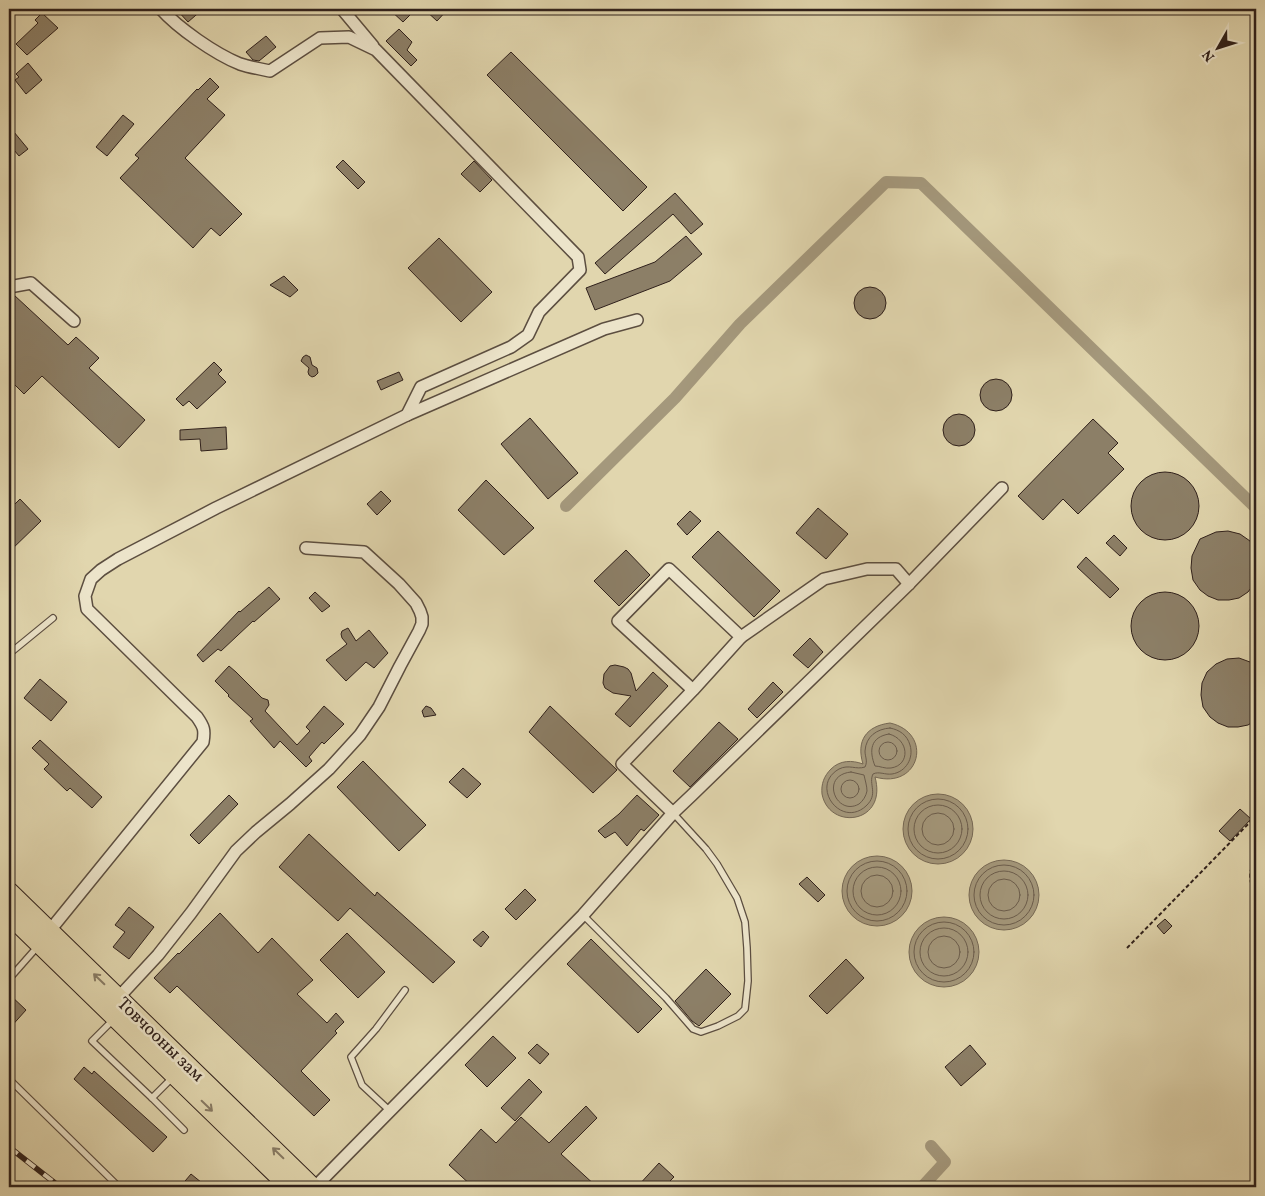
<svg xmlns="http://www.w3.org/2000/svg" width="1265" height="1196" font-family="Vollkorn,serif">
<rect width="100%" height="100%" fill="#e1d6ae"/>
<filter id="stains"><feTurbulence type="fractalNoise" baseFrequency=".004" numOctaves="4"/><feColorMatrix values="0 0 0 0 .2 0 0 0 0 .09 0 0 0 0 .02 0 0 0 .5 -.17"/></filter>
<radialGradient id="worn" r=".72"><stop offset=".6" stop-color="#630" stop-opacity="0"/><stop offset="1" stop-color="#630" stop-opacity=".3"/></radialGradient>
<g fill="#a4987c" stroke="#756855">
<path d="M890 723C934 733 920 790 875 777 888 824 829 831 822 794 821 784 824 776 831 769 840 760 852 760 863 764 856 741 866 726 890 723Z"/>
<circle cx="938" cy="829" r="35"/>
<circle cx="877" cy="891" r="35"/>
<circle cx="1004" cy="895" r="35"/>
<circle cx="944" cy="952" r="35"/>
</g>
<g fill="none" stroke-linecap="round" stroke-linejoin="round">
<g stroke="#6a5c4c" stroke-width="1">
<path d="M890 728C900 730 907 735 910 745 914 758 906 772 892 774 885 775 879 771 873 774 868 784 879 794 866 806 841 829 809 786 839 769 849 764 856 770 865 767 868 761 865 757 865 751 866 736 877 729 890 728Z"/>
<path d="M889 734C909 739 911 765 891 768 885 769 880 766 875 766 869 751 870 737 889 734Z"/>
<circle cx="888" cy="751" r="9"/>
<path d="M851 772 864 775C865 780 867 786 867 791 866 796 863 801 859 804 836 817 819 775 851 772Z"/>
<circle cx="850" cy="789" r="9"/>
<circle cx="938" cy="829" r="30"/>
<circle cx="938" cy="829" r="24"/>
<circle cx="938" cy="829" r="16"/>
<circle cx="877" cy="891" r="30"/>
<circle cx="1004" cy="895" r="30"/>
<circle cx="877" cy="891" r="24"/>
<circle cx="1004" cy="895" r="24"/>
<circle cx="877" cy="891" r="16"/>
<circle cx="1004" cy="895" r="16"/>
<circle cx="944" cy="952" r="30"/>
<circle cx="944" cy="952" r="24"/>
<circle cx="944" cy="952" r="16"/>
</g>
<g stroke="#a4987c" stroke-width="12">
<path d="M566 506 675 398 740 324 886 182 921 183 1256 508"/>
<path d="M922 1187 945 1162 931 1146"/>
</g>
</g>
<g fill="#8c7f67" stroke="#2f201b">
<path d="M176 9H203L188 22Z"/>
<path d="M389 9H416L403 22Z"/>
<path d="M424 9H448L437 21Z"/>
<path d="M42 13 58 28 27 55 16 44 38 23 35 20Z"/>
<path d="M399 29 412 42 407 50 417 60 411 66 386 41Z"/>
<path d="M266 36 276 47 259 61 253 60 246 52Z"/>
<path d="M511 52 647 187 623 211 487 75Z"/>
<path d="M28 63 42 80 26 94 15 80 19 77 16 74Z"/>
<path d="M210 78 219 87 207 99 225 115 185 158 242 214 220 236 211 228 193 248 120 178 139 158 135 155 197 89 198 90Z"/>
<path d="M123 115 134 124 107 156 96 147Z"/>
<path d="M9 126 28 149 19 156 9 144Z"/>
<path d="M343 160 365 182 358 189 336 167Z"/>
<path d="M474 161 492 180 480 192 461 174Z"/>
<path d="M675 193 703 224 691 234 673 214 605 274 595 263Z"/>
<path d="M686 236 702 254 670 281 595 310 586 288 655 262Z"/>
<path d="M439 238 492 292 461 322 408 268Z"/>
<path d="M284 276 298 290 290 297 270 285Z"/>
<circle cx="870" cy="303" r="16"/>
<path d="M14 295 68 345 76 337 99 358 89 368 145 420 119 448 42 376 24 394 15 385 9 391V301Z"/>
<path d="M306 355 310 357 312 365 317 368 318 373 315 376 312 377 309 375 308 372 309 368 301 361 303 357Z"/>
<path d="M214 362 222 370 218 374 226 382 197 409 189 401 183 406 176 399Z"/>
<path d="M399 372 403 380 381 390 377 381Z"/>
<circle cx="996" cy="395" r="16"/>
<circle cx="959" cy="430" r="16"/>
<path d="M530 418 578 473 548 499 501 444Z"/>
<path d="M1093 419 1118 443 1108 453 1124 469 1078 514 1063 499 1043 520 1018 496Z"/>
<path d="M226 427 227 449 201 451 200 439 180 440V430Z"/>
<circle cx="1165" cy="506" r="34"/>
<path d="M486 480 534 528 504 555 458 510Z"/>
<path d="M381 491 391 501 377 515 367 504Z"/>
<path d="M20 499 41 521 9 552V510Z"/>
<path d="M818 508 848 534 826 559 796 533Z"/>
<path d="M690 511 701 521 687 535 677 524Z"/>
<path d="M718 531 780 591 754 617 692 557Z"/>
<path d="M1228 531 1240 534 1250 541 1256 550V581L1248 592 1239 598 1229 600H1218L1208 596 1200 590 1193 580 1191 568 1192 556 1200 539 1216 532Z"/>
<path d="M1114 535 1127 548 1120 556 1106 543Z"/>
<path d="M626 550 650 575 619 606 594 581Z"/>
<path d="M1086 557 1119 589 1110 598 1077 567Z"/>
<path d="M269 587 280 599 254 622 253 621 221 651 218 649 203 662 197 655 239 611 240 612Z"/>
<circle cx="1165" cy="626" r="34"/>
<path d="M315 592 330 606 322 612 309 598Z"/>
<path d="M348 628 356 641 369 630 388 653 374 668 366 662 346 681 326 660 347 644 342 638 341 634 342 631Z"/>
<path d="M810 638 823 652 808 668 793 655Z"/>
<path d="M1239 658 1250 662 1256 666V720L1248 725 1238 727H1228L1218 723 1210 717 1203 707 1201 695 1202 683 1207 672 1216 664 1227 659Z"/>
<path d="M615 665 624 667 628 669 631 673 636 691 653 672 668 686 630 727 615 714 631 696 613 693 605 688 603 683 604 674 610 666Z"/>
<path d="M229 666 236 672 262 698 268 700 269 705 265 711 297 745 310 731 306 727 324 706 344 724 324 744 322 742 309 757 312 761 306 767 280 741 274 748 250 721 253 719 228 696 229 695 215 681Z"/>
<path d="M40 679 67 702 51 721 24 698Z"/>
<path d="M773 682 783 692 757 718 748 709Z"/>
<path d="M426 706 431 708 436 715 424 717 422 711Z"/>
<path d="M550 706 617 770 593 793 529 732Z"/>
<path d="M719 722 738 739 690 787 673 771Z"/>
<path d="M40 740 102 797 92 808 70 788 67 791 44 769 49 764 32 748Z"/>
<path d="M363 761 426 825 399 851 337 787Z"/>
<path d="M463 768 481 784 467 798 449 782Z"/>
<path d="M229 795 238 804 199 844 190 835Z"/>
<path d="M637 795 659 815 644 831 641 829 627 846 615 832 605 838 598 831 619 814Z"/>
<path d="M1240 809 1251 819 1230 841 1219 831Z"/>
<path d="M309 834 375 896 377 892 455 962 433 983 350 908 338 921 279 867Z"/>
<path d="M807 877 825 895 818 902 799 884Z"/>
<path d="M525 889 536 900 516 920 505 909Z"/>
<path d="M129 907 154 927 129 959 113 947 125 932 115 925Z"/>
<path d="M220 913 258 953 272 938 313 980 297 994 327 1023 336 1013 344 1022 335 1031 337 1033 301 1071 330 1100 314 1116 177 986 170 993 154 978 178 953 179 954Z"/>
<path d="M1165 919 1172 926 1164 934 1157 926Z"/>
<path d="M483 931 489 937 481 947 473 940Z"/>
<path d="M347 933 385 972 358 998 320 960Z"/>
<path d="M591 939 662 1009 638 1033 567 964Z"/>
<path d="M846 959 864 978 827 1014 809 996Z"/>
<path d="M706 969 731 994 699 1026 692 1021 675 1001Z"/>
<path d="M9 994 26 1010 9 1029Z"/>
<path d="M493 1036 516 1058 487 1087 465 1065Z"/>
<path d="M537 1044 549 1054 540 1064 528 1053Z"/>
<path d="M970 1045 986 1064 961 1086 945 1067Z"/>
<path d="M84 1067 92 1074 94 1071 167 1137 153 1152 74 1079Z"/>
<path d="M529 1079 542 1092 515 1121 501 1108Z"/>
<path d="M586 1106 597 1118 561 1154 597 1187H473L449 1165 481 1129 496 1143 521 1117 549 1143Z"/>
<path d="M659 1163 674 1177 664 1187H637Z"/>
<path d="M191 1174 207 1187H180Z"/>
</g>
<g fill="none" stroke-linecap="round" stroke-linejoin="round">
<defs>
<g id="service">
<path d="M9 654 53 618"/>
<path d="M583 915 666 998 693 1029 701 1032 718 1026 738 1016 745 1009 748 981 747 948 745 922 737 898 717 864 706 849 673 813"/>
<path d="M9 979 39 945"/>
<path d="M113 1020 92 1041 152 1098"/>
<path d="M173 1077 152 1098 184 1130"/>
<path d="M9 1079 119 1187"/>
<path d="M390 1111 362 1085 351 1057 376 1029 405 990"/>
</g>
<g id="minor">
<path d="M161 9C178 28 215 54 240 64 249 67 260 69 270 71L320 38 349 37 376 50 578 257 580 270 539 312 528 335 511 347 421 387 407 415"/>
<path d="M342 9 373 46"/>
<path d="M9 287 31 283 74 321"/>
<path d="M741 637 824 579 867 569H896L909 584"/>
<path d="M673 813 622 764 693 690 618 621 669 569 741 637 693 690"/>
<path d="M47 934 203 742C205 730 204 727 197 717L87 609 85 596 91 579 101 570 118 559 216 508 407 415 604 329 637 320"/>
<path d="M118 998 158 955 191 913 236 851 256 832 290 804 329 769 360 735 379 707 400 666 419 631 422 624V617L420 611 416 603 399 584 364 552 306 548"/>
<path d="M315 1187 583 915 673 813 692 795 909 584 1002 488"/>
</g>
<g id="trunk">
<path d="M9 892 312 1187"/>
<path d="M9 914 290 1187"/>
</g>
</defs>
<use href="#service" stroke="#5c4e40" stroke-width="8"/>
<use href="#minor" stroke="#5c4e40" stroke-width="14"/>
<use href="#trunk" stroke="#2f201b" stroke-width="21"/>
<g stroke="#2f201b" stroke-width="2" stroke-dasharray="4 2.5" stroke-linecap="butt">
<path d="M1256 855C1250 866 1247 883 1256 893"/>
<path d="M1127 948 1256 816"/>
</g>
<use href="#service" stroke="#ece4ca" stroke-width="5.5"/>
<use href="#minor" stroke="#ece4ca" stroke-width="11"/>
<use href="#trunk" stroke="#e1d6ae" stroke-width="19"/>
<defs>
<path id="rail" d="M9 1147 60 1187"/>
</defs>
<use href="#rail" stroke="#2f201b" stroke-width="5.5"/>
<use href="#rail" stroke="#ece4ca" stroke-width="4" stroke-dasharray="11" stroke-linecap="butt"/>
</g>
<defs><path id="oneway-shaft" d="M-6 0H5M1.5-3L5.5 0L1.5 3" fill="none" stroke-width="1.6" stroke-linecap="round" stroke-linejoin="round" transform="scale(1.25)"/></defs>
<g stroke="#887b64">
<use href="#oneway-shaft" transform="translate(99 979) rotate(-136)"/>
<use href="#oneway-shaft" transform="translate(207 1106) rotate(44)"/>
<use href="#oneway-shaft" transform="translate(278 1153) rotate(-136)"/>
</g>
<g text-anchor="middle" stroke-width="5" stroke-linejoin="round" paint-order="stroke">
<g font-size="18" fill="#2f201b" stroke="#ece4ca">
<text transform="translate(161 1039) rotate(44)" y="6">Товчооны зам</text>
</g>
</g>
<rect width="1265" height="1196" fill="none" stroke="#e1d6ae" stroke-width="30"/>
<rect x="10" y="10" width="1245" height="1176" fill="none" stroke="#2f201b" stroke-width="2.5"/>
<rect x="15" y="15" width="1235" height="1166" fill="none" stroke="#2f201b"/>
<g transform="translate(1218 48) rotate(231)" stroke="#ece4ca" stroke-width="4" paint-order="stroke">
<path d="M0-4L9 19L0 12L-9 19Z" fill="#2f201b"/>
<text y="-8" font-size="14" font-weight="bold" text-anchor="middle" fill="#2f201b">N</text>
</g>
<rect width="100%" height="100%" filter="url(#stains)"/>
<rect width="100%" height="100%" fill="url(#worn)"/>
</svg>
